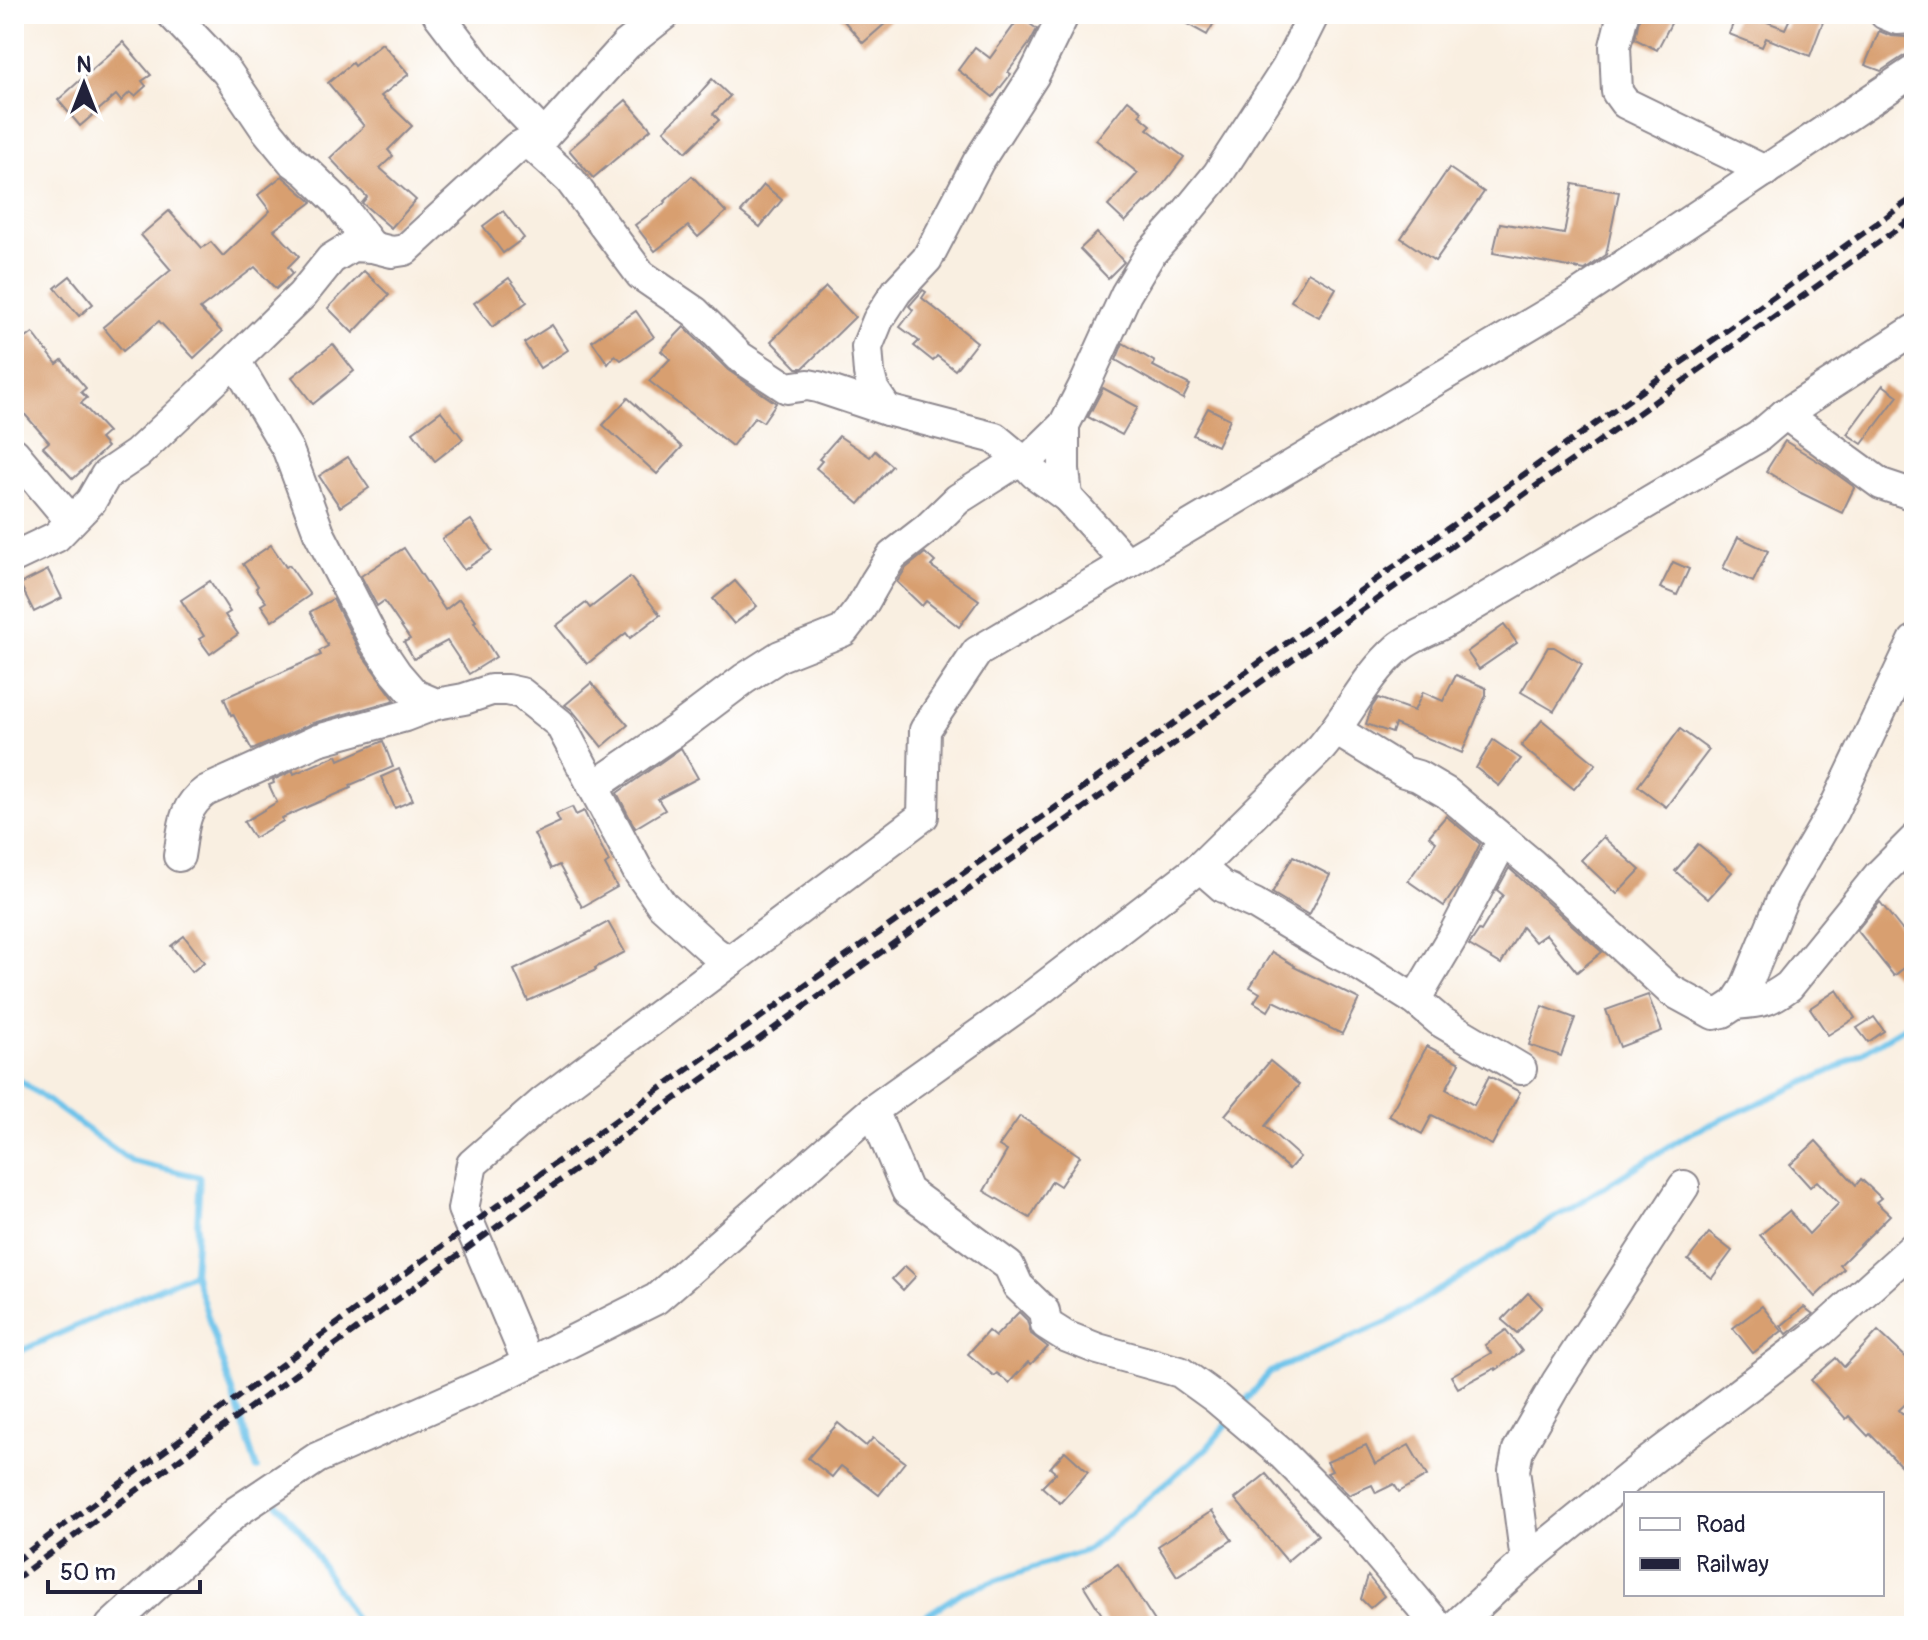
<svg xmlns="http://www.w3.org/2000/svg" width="1928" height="1640" font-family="Pangolin,sans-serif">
<rect width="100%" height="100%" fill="#fff"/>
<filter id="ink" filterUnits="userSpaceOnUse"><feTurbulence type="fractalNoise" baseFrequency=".0125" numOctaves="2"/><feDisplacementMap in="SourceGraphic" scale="16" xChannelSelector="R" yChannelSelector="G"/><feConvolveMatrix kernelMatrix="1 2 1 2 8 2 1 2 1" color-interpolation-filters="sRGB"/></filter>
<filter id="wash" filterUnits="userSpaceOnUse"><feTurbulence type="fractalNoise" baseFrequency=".006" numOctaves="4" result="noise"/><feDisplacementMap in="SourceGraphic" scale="32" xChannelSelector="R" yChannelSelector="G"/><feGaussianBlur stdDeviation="1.8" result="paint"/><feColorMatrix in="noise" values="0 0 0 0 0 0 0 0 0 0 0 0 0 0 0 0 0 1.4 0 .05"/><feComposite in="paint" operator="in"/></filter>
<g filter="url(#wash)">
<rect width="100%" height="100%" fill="#f9efe1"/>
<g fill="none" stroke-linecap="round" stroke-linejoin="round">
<g stroke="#6dc3ea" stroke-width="6">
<path d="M14 1076 131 1161 200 1177 194 1273 257 1469"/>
<path d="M14 1354 194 1273"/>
<path d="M1241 1407 1270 1372 1389 1321 1689 1134 1837 1068 1914 1021"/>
<path d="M277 1504 303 1534 359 1626"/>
<path d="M910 1626 962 1592 1087 1550 1207 1448 1229 1422"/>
</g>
</g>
<g id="blocks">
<g fill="#d89f70">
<path d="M838 14H896L863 43Z"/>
<path d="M1169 14H1219L1207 35Z"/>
<path d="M1640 14H1676L1657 50 1635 39Z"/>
<path d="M1737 14H1747L1785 29 1792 14H1826L1810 56 1766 38 1762 47 1729 34Z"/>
<path d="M1020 17 1037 29 1029 44 1008 72 1011 74 993 97 958 70 975 47 990 58Z"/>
<path d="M1879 31 1891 36 1905 37 1914 40V52L1904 56 1881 71 1865 65Z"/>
<path d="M123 42 151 75 142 81 146 86 135 96 130 92 121 101 116 95 80 126 58 100Z"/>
<path d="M382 43 409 74 381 96 412 126 388 150 393 156 380 168 416 200 391 228 362 203 367 197 330 158 364 126 328 83 352 63 354 66Z"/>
<path d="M712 79 730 96 713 114 719 120 686 152 664 130 700 95 699 94Z"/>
<path d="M626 100 651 129 593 178 569 150Z"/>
<path d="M1128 100 1142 111 1139 115 1151 125 1147 129 1184 157 1156 194 1146 203 1144 202 1125 222 1108 206 1138 173 1096 140Z"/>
<path d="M1449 168 1484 192 1435 261 1401 238Z"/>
<path d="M282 176 312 202 274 230 299 256 288 267 293 273 276 289 255 267 200 309 222 332 194 358 159 321 123 351 103 327 171 270 141 235 169 211 202 248 211 242 223 256 270 211 258 195Z"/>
<path d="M692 176 726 212 698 237 688 226 655 251 635 225 666 202 665 201Z"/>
<path d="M1573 184 1619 192 1606 255 1585 270 1493 253 1500 223 1564 234Z"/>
<path d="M764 185 782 200 760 227 741 212Z"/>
<path d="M503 211 524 238 503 253 483 226Z"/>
<path d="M1097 233 1124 262 1108 278 1080 249Z"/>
<path d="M364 271 389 295 353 333 328 308Z"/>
<path d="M1308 272 1336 288 1319 317 1291 301Z"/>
<path d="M70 276 93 304 79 316 55 288Z"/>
<path d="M509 278 527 302 492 327 474 303Z"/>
<path d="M826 287 855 317 803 368H797L771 341Z"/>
<path d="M923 290 926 292 922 298 977 342 955 370 937 356 933 361 914 346 919 341 900 327 913 310 909 306Z"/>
<path d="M636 311 654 337 621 360 615 355 608 364 592 341Z"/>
<path d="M552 325 568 350 540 368 524 343Z"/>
<path d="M684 327 728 370 776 403 763 422 755 417 732 446 649 381 670 359 661 351Z"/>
<path d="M33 333 57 364 62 360 86 388 81 392 87 398 81 403 108 432 100 439 107 447 73 479 43 447 49 442 14 402 22 394 14 383V347Z"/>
<path d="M1123 343 1155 362 1153 366 1190 385 1183 399 1116 360Z"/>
<path d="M333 344 354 371 313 404 292 377Z"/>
<path d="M1883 385 1898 396 1862 444 1847 434Z"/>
<path d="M1103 388 1138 407 1122 435 1088 417Z"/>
<path d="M628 398 682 447 657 474 603 425Z"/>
<path d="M1208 408 1230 419 1217 446 1193 435Z"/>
<path d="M441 411 463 439 435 461 413 432Z"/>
<path d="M839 436 870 457 875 451 892 466 859 504 816 468 822 461 819 459Z"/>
<path d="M1785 441 1824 465 1853 486 1854 488 1842 513 1801 493 1766 471Z"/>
<path d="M348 457 369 488 340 507 319 476Z"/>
<path d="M471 520 492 551 464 570 442 539Z"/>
<path d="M1738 537 1768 551 1753 582 1723 568Z"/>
<path d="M271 545 286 567 289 565 310 595 272 621 261 605 266 602 256 588 258 586 243 564Z"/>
<path d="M404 548 445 610 459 599 476 621 474 622 496 657 469 674 447 641 414 659 404 642 410 639 384 601 377 606 361 576Z"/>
<path d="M925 553 935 562 931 566 979 600 959 627 926 601 922 606 897 582 906 568Z"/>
<path d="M1673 562 1689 569 1677 595 1660 588Z"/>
<path d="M48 570 62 598 34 612 20 584Z"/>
<path d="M630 577 660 615 630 638 626 633 587 664 556 626 586 603 590 608Z"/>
<path d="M210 581 230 612 225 615 238 634 210 654 199 639 204 636 181 600Z"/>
<path d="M735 581 757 606 734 624 713 599Z"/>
<path d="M333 599 360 652 395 700 313 723 252 750 233 714 231 715 224 698 321 655 319 651 328 646 310 612Z"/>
<path d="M1504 625 1517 643 1479 669 1467 652Z"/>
<path d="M1548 647H1554L1582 664 1554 711 1521 692Z"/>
<path d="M1456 675 1486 688V695L1462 753 1395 724 1392 733 1366 724 1372 707 1378 698 1414 711 1423 692 1443 701Z"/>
<path d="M591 683 628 725 602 747 572 710 565 705Z"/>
<path d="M1542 720 1596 764 1574 789 1521 746Z"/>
<path d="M1680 729 1709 750 1666 807 1638 786Z"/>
<path d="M1493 740 1521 759 1499 786 1476 768Z"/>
<path d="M383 741 393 767 350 785 351 788 282 818 283 821 254 838 244 822 277 802 269 785 274 783 273 780 293 771 294 774 337 755 339 760Z"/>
<path d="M681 748 698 778 658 799 665 810 635 828 617 793Z"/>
<path d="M399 769 413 800 395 808 381 777Z"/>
<path d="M572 807 576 815 584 811 609 862 605 865 617 887 582 907 559 865 551 869 534 834 560 822 556 814Z"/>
<path d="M1446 816 1480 844 1462 880 1444 906 1408 881 1436 842 1429 836Z"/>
<path d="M1603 837 1640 870 1617 894 1581 860Z"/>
<path d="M1698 844 1732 872 1708 899 1675 871Z"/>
<path d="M1293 856 1330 875 1309 915 1272 893Z"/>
<path d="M1509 868 1520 878 1602 952 1577 972 1546 934 1535 942 1522 927 1501 964 1469 945 1479 930 1481 931 1503 895 1497 890Z"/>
<path d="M1880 902 1914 945V960L1894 976 1857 930Z"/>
<path d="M608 922 625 952 595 968 596 970 528 1001 514 970 587 935 586 934Z"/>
<path d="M184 936 204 962 192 972 171 946Z"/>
<path d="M1272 952 1295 966 1294 967 1359 999 1342 1034 1274 1001 1268 1011 1254 1002 1260 993 1250 987Z"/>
<path d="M1837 990 1855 1018 1828 1035 1810 1008Z"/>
<path d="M1648 995 1662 1031 1620 1047 1606 1010Z"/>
<path d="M1542 1006 1575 1018 1561 1056 1529 1045Z"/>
<path d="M1874 1017 1884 1031 1868 1042 1857 1028Z"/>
<path d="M1427 1046 1460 1063 1446 1089 1474 1105 1489 1076 1520 1092 1492 1145 1432 1115 1422 1134 1389 1116Z"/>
<path d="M1270 1061 1299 1085 1265 1126 1300 1157 1289 1169 1225 1115Z"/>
<path d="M1020 1116 1080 1156 1060 1186 1052 1181 1030 1218 984 1191 1007 1151 999 1146Z"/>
<path d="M1816 1141 1856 1185 1861 1179 1881 1198 1876 1202 1890 1215 1840 1265 1844 1269 1815 1297 1760 1235 1789 1211 1809 1234 1839 1203 1817 1181 1810 1187 1790 1165Z"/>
<path d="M1709 1233 1732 1251 1712 1278 1688 1260Z"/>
<path d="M905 1266 916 1276 903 1290 892 1279Z"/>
<path d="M1528 1293 1542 1307 1517 1333 1502 1320Z"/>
<path d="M1762 1306 1782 1331 1753 1353 1733 1328Z"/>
<path d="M1804 1307 1813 1314 1787 1334 1781 1326Z"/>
<path d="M1019 1312 1027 1320 1031 1334 1048 1347 1031 1364 1028 1362 1009 1383 997 1373 994 1376 968 1354 988 1331 995 1337Z"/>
<path d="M1506 1330 1522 1351 1496 1370 1495 1368 1458 1388 1451 1376 1491 1353 1485 1345Z"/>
<path d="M1878 1331 1914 1365V1396L1899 1410 1914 1426V1454L1901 1466 1870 1434 1868 1436 1849 1416 1846 1419 1811 1380 1836 1358 1844 1367Z"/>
<path d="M838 1423 866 1446 873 1438 905 1462 879 1495 841 1466 832 1477 808 1458Z"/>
<path d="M1366 1445 1375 1464 1409 1445 1427 1476 1399 1492 1394 1484 1376 1493 1372 1485 1349 1495 1327 1473 1332 1471 1327 1462Z"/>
<path d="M1065 1451 1088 1472 1060 1503 1042 1487 1056 1473 1050 1468Z"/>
<path d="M1266 1474 1318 1535 1287 1561 1235 1499Z"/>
<path d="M1212 1511 1232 1540 1177 1576 1158 1546Z"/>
<path d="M1118 1564 1158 1626H1109L1084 1586Z"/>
<path d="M1368 1576 1384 1596 1370 1608 1361 1599Z"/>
</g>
</g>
</g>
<g filter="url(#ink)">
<use href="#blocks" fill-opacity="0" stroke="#8e888e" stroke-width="2"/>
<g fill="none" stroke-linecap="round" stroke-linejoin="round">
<defs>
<g id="minor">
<path d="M172 14 227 72 265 128 292 161 307 172 338 202 372 247"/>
<path d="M438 14 480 69 544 136"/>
<path d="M1623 14 1615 46 1617 92 1625 103 1765 171"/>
<path d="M1885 14 1897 19 1914 18"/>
<path d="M534 147 626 45 665 14"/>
<path d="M235 361 288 450 319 533 375 642 396 673 415 695 436 704 464 699 491 690H507L521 693 560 724 638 871 662 905 713 951 729 962"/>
<path d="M887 410 873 389 869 373 867 347 878 320 897 291 927 259 978 162 1034 75 1064 14"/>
<path d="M1785 414 1881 484 1914 495"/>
<path d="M1064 425V469L1067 497"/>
<path d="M14 453 71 521"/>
<path d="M14 557 56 537 91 501 106 475 137 454 214 381 302 295 331 259 352 246 372 247 392 252 405 250 516 148 524 144 534 147 570 180 641 275 695 312 740 357 787 388 808 385 818 387 887 410 995 438 1025 463"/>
<path d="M1127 563 1067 497 1034 473 1025 463 1064 425 1086 382 1126 294 1150 254 1178 223 1218 174 1287 68 1314 14"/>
<path d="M1336 730 1404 772 1418 776 1447 793 1532 864 1670 990 1714 1014 1723 1012 1735 1004 1745 989 1784 895 1833 811 1914 641"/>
<path d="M593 787 675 731 744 679 780 656 843 631 860 609 876 581 892 556 928 528 958 499 1021 459"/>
<path d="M179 856C184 828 182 808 206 791L318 740 405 716 436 704"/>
<path d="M1200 867 1223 887 1231 890 1237 896 1255 904 1335 952 1353 961 1415 1000 1440 1021 1521 1069"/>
<path d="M1415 1000 1453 936 1503 840"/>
<path d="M1735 1004C1762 1002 1767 1002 1789 986L1879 875 1914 840"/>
<path d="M873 1110 907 1191 1009 1266 1018 1286 1044 1311 1046 1324 1065 1336 1098 1349 1180 1372 1216 1398 1281 1453 1351 1523 1438 1626"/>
<path d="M528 1363 463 1209 472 1164 543 1102 923 816 925 730 977 652 1576 297 1914 71"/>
<path d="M1526 1561 1514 1470 1518 1450 1557 1382 1684 1186"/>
<path d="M111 1626 236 1512 317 1458 500 1377 656 1299 873 1110 1023 1003 1200 867 1321 748C1349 715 1365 677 1398 648 1410 638 1428 631 1442 624L1758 437 1785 414 1914 330"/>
<path d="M1455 1626 1526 1561 1652 1459 1820 1332 1914 1247"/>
</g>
</defs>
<use href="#minor" stroke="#8e888e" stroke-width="34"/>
<use href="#minor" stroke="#fff" stroke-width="30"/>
<g stroke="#22223b" stroke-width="6" stroke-dasharray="12 6" stroke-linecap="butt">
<path d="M14 1562 543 1172 1914 197"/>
<path d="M14 1580 554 1185 1914 217"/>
</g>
</g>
</g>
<rect width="1928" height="1640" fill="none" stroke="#fff" stroke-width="48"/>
<rect x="1624" y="1492" width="260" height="104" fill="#ffffff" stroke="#a7a7b1" stroke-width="2"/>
<rect x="1640" y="1518" width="40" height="12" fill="#ffffff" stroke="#a7a7b1" stroke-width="2"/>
<text x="1696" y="1532" font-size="24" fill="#22223b">Road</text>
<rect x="1640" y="1558" width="40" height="12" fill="#22223b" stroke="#a7a7b1" stroke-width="2"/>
<text x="1696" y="1572" font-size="24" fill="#22223b">Railway</text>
<g transform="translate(84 84)" stroke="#ffffff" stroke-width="6" paint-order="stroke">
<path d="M0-6L14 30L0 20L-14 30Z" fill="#22223b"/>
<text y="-12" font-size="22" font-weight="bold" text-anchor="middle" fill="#22223b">N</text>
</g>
<path d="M48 1580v12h152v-12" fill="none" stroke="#22223b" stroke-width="4"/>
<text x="60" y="1580" font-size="24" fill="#22223b" stroke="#ffffff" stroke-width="6" paint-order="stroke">50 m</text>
</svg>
